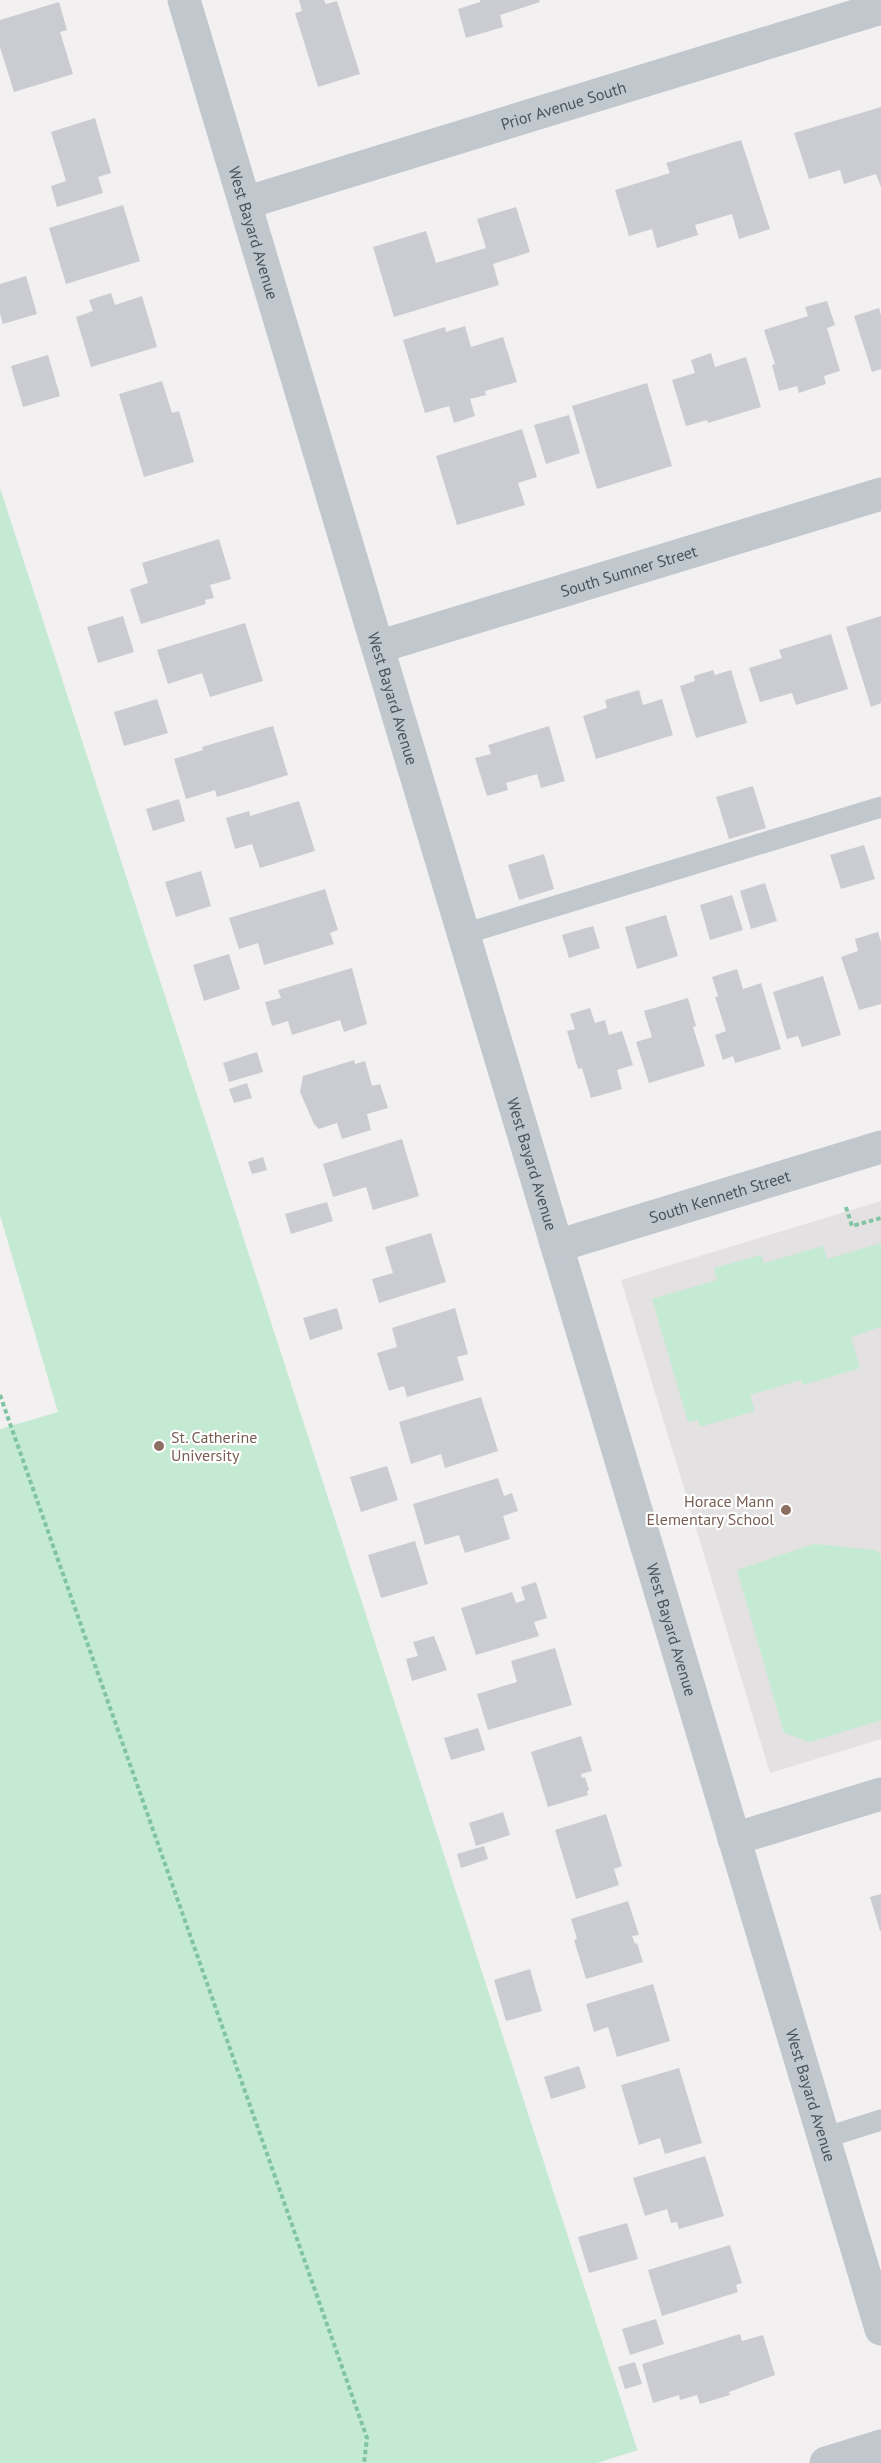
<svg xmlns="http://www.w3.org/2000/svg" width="881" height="2463" font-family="'PT Sans',sans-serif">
<rect width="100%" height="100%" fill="#f2f0f0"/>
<path fill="#e3e1e1" d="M881 1201V1739L770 1773 621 1280Z"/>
<g fill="#c4ead4">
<path d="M0 488 636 2446 638 2450 597 2463H0V1429L58 1412 0 1215Z"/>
<path d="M881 1243V1327L851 1337 860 1368 803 1385 801 1380 750 1395 755 1411 700 1427 698 1420 688 1422 652 1299 717 1280 714 1268 761 1255 764 1263 823 1246 827 1259Z"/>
<path d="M814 1544 876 1550 881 1555V1720L810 1742 784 1733 737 1570Z"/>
</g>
<g fill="#cbccd2">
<path d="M299 0H324L326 4 337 1 360 74 318 87 295 13 302 11Z"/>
<path d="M480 0H539L540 2 500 15 503 27 466 38 458 9 480 2Z"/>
<path d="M59 2 67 30 60 32 73 74 14 92 0 47V20Z"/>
<path d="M881 107V187L876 174 844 184 840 170 809 179 794 133Z"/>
<path d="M95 118 111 173 98 177 103 193 57 207 51 186 66 181 51 132Z"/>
<path d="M741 140 770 229 739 239 732 214 695 225 698 235 657 248 652 229 629 236 615 190 670 173 666 163Z"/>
<path d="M123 205 140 261 66 284 49 228Z"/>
<path d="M516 207 530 252 493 264 499 285 394 317 373 247 426 231 436 263 486 248 477 219Z"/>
<path d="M26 276 37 314 3 324 0 314V284Z"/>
<path d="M111 293 115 305 142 296 157 347 91 367 76 317 93 311 89 300Z"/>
<path d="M827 301 835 325 827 328 840 371 824 376 826 384 799 393 797 386 779 391 772 365 775 364 764 330 808 316 805 307Z"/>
<path d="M879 308 881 315V369L872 372 854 316Z"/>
<path d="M465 326 471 347 503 337 517 382 485 391 486 395 470 399 475 416 454 423 449 406 425 413 403 340 445 327 446 332Z"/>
<path d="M711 353 715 367 746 357 761 407 708 423 707 420 686 426 672 380 695 373 691 360Z"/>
<path d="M48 355 60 396 23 407 11 366Z"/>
<path d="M162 381 172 413 179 411 194 462 144 477 119 394Z"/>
<path d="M647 383 672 466 597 489 572 406Z"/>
<path d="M569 415 580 453 546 464 534 425Z"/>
<path d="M522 429 537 477 518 483 525 505 457 525 436 456Z"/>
<path d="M219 539 231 579 210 585 214 598 205 600 206 604 141 624 130 589 148 583 142 563Z"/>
<path d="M123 616 134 652 98 663 87 627Z"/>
<path d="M881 616V703L871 707 846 627Z"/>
<path d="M245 623 263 681 210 697 202 673 168 684 157 650Z"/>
<path d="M831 634 848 689 796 705 792 693 760 702 749 668 782 658 779 650Z"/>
<path d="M713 670 715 675 731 670 747 723 696 738 680 686 695 681 694 676Z"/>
<path d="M639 690 643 705 662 699 673 735 596 759 583 716 607 708 605 700Z"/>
<path d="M157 699 168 733 124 746 114 712Z"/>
<path d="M273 726 288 775 217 797 215 790 186 799 174 759 203 750 202 747Z"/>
<path d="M549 726 565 781 541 788 537 774 506 783 508 790 487 796 475 758 491 754 488 745Z"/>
<path d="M753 786 766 828 729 839 716 797Z"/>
<path d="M179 799 185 821 153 831 146 809Z"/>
<path d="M299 801 315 851 260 868 252 844 235 849 226 818 249 811 250 816Z"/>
<path d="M864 845 875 879 841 889 830 855Z"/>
<path d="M544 854 554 889 519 900 508 865Z"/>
<path d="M201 871 211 906 176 917 165 882Z"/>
<path d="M765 883 777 921 751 929 740 891Z"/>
<path d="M325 889 338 930 330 933 334 944 264 965 258 943 239 949 229 918Z"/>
<path d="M732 895 743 930 710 940 700 905Z"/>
<path d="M666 915 678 956 637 969 625 927Z"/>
<path d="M593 926 600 948 569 958 562 935Z"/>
<path d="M878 932 881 942V1004L859 1010 841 957 858 951 855 939Z"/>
<path d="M229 954 240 989 204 1001 193 965Z"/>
<path d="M352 968 367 1024 344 1032 340 1020 292 1035 288 1021 272 1026 265 1002 281 998 278 990Z"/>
<path d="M737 969 743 989 761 983 781 1049 735 1063 733 1056 723 1060 715 1035 726 1031 715 997 718 996 712 977Z"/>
<path d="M823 976 841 1035 802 1047 798 1036 787 1039 773 992Z"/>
<path d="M688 998 696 1026 693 1027 705 1066 649 1083 636 1042 652 1037 644 1011Z"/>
<path d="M590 1008 595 1023 605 1020 609 1035 622 1031 633 1065 617 1070 622 1089 591 1098 582 1068 578 1069 567 1031 575 1029 570 1014Z"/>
<path d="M257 1052 263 1072 229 1082 223 1063Z"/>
<path d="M354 1060 355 1064 365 1061 372 1086 380 1084 388 1108 367 1114 371 1130 342 1139 337 1123 319 1129 314 1124 300 1092 303 1076Z"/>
<path d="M247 1083 252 1098 234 1103 229 1089Z"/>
<path d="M402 1139 419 1196 373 1210 366 1187 333 1197 323 1164Z"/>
<path d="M263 1157 267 1170 252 1174 248 1162Z"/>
<path d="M327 1202 333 1221 291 1234 285 1214Z"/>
<path d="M431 1233 446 1282 379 1303 372 1279 393 1273 385 1247Z"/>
<path d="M337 1308 343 1329 310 1340 303 1318Z"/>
<path d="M455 1308 468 1354 457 1357 464 1380 407 1397 404 1386 389 1391 377 1353 397 1347 392 1328Z"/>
<path d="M481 1397 498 1451 445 1468 441 1454 411 1464 399 1422Z"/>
<path d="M387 1466 398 1500 361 1512 350 1477Z"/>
<path d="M498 1478 504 1496 512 1493 518 1511 503 1516 510 1539 465 1553 459 1535 425 1545 413 1504Z"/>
<path d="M415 1541 428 1584 381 1598 368 1555Z"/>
<path d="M536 1582 547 1618 534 1622 539 1636 476 1655 461 1608 512 1592 516 1603 525 1600 521 1587Z"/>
<path d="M434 1636 447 1670 412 1681 406 1659 418 1656 413 1642Z"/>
<path d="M555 1648 572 1705 488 1730 477 1694 517 1682 511 1661Z"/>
<path d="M478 1728 485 1750 451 1760 444 1738Z"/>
<path d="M581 1736 592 1771 581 1774 582 1778 585 1777 589 1790 587 1791 588 1795 548 1807 531 1752Z"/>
<path d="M503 1812 510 1835 476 1846 469 1823Z"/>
<path d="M606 1814 622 1866 614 1869 619 1885 576 1899 555 1830Z"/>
<path d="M484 1846 488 1859 461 1868 457 1854Z"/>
<path d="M881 1894V1931H880L870 1897Z"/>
<path d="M628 1901 639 1935 632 1936 635 1944 637 1943 643 1962 586 1979 574 1940 577 1939 571 1919Z"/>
<path d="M530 1969 542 2011 506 2021 494 1980Z"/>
<path d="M653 1984 670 2041 617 2057 608 2027 594 2032 586 2004Z"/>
<path d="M579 2066 586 2088 551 2099 544 2077Z"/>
<path d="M679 2068 702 2143 665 2154 660 2138 639 2145 621 2085Z"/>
<path d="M705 2156 724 2216 679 2229 677 2222 671 2223 667 2209 645 2216 633 2178Z"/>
<path d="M627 2223 638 2259 589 2273 578 2237Z"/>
<path d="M730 2245 742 2283 736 2285 738 2292 662 2316 648 2270Z"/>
<path d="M656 2319 664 2344 630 2355 622 2329Z"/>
<path d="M740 2334 742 2341 763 2335 775 2375 729 2392 730 2395 700 2404 697 2395 680 2400 679 2395 653 2403 642 2364Z"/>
<path d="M635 2362 642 2384 625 2389 618 2367Z"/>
</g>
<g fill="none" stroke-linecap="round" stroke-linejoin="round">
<g stroke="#80c4a4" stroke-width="4" stroke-dasharray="4.5 3" stroke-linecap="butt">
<path d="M846 1207 852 1226 881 1218"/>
<path d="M0 1395 367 2438 364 2463"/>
</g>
<g stroke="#c0c7cd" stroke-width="21">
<path d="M464 934 881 807"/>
<path d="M824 2138 881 2120"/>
</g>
<g stroke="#c0c7cd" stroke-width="33">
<path id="s1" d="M184 0 881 2329"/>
<path id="s2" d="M245 203 881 8"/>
<path id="s3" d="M378 647 881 494"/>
<path id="s4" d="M557 1246 881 1147"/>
<path d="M734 1839 881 1794"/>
</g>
<path stroke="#c0c7cd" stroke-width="33" d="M826 2463 881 2446"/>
</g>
<g fill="#8d6e63" stroke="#fff" stroke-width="2">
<circle cx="159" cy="1446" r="6"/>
<circle cx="786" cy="1510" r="6"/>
</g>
<g text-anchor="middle" stroke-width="4.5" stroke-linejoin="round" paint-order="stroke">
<g font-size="16" fill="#4a535b" stroke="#fff">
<text dy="6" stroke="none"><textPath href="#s2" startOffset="333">Prior Avenue South</textPath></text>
<text dy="6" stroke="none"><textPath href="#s1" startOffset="243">West Bayard Avenue</textPath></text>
<text dy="6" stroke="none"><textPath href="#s3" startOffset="262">South Sumner Street</textPath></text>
<text dy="6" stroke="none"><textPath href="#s1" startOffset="729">West Bayard Avenue</textPath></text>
<text dy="6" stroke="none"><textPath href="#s1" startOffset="1215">West Bayard Avenue</textPath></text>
<text dy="6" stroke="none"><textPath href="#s4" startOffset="170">South Kenneth Street</textPath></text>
<text dy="6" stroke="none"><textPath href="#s1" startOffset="1701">West Bayard Avenue</textPath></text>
<text dy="6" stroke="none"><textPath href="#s1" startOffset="2187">West Bayard Avenue</textPath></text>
</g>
<g font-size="16" fill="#785e54" stroke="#fff" text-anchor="start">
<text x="171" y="1443">St. Catherine<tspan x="171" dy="18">University</tspan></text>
<text x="774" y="1507" text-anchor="end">Horace Mann<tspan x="774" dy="18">Elementary School</tspan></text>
</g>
</g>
</svg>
